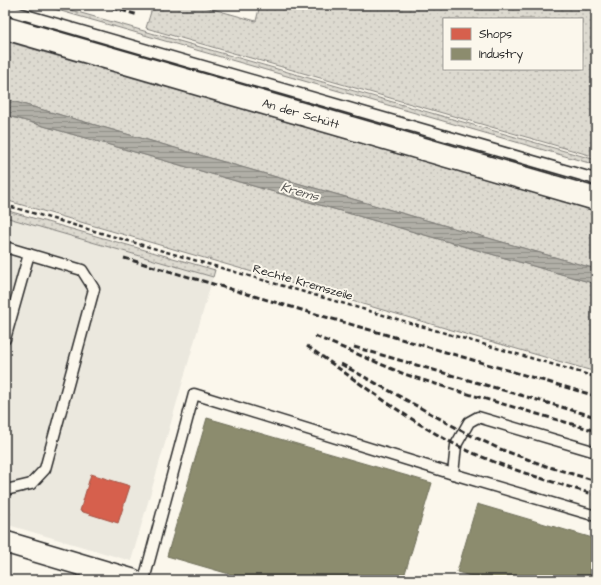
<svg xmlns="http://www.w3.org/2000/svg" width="601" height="585" font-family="'Architects Daughter',sans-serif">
<defs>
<pattern id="grass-dots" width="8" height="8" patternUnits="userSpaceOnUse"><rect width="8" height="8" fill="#dddad0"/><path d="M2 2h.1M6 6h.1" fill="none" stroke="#bebbb3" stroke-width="1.8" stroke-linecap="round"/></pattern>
<pattern id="water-rules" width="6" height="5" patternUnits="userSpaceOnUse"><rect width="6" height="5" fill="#b1afa7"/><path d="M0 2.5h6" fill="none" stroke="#908f88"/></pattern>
</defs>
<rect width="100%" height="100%" fill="#fbf7ec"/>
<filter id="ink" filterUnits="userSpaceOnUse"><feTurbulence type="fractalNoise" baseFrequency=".025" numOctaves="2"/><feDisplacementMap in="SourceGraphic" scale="8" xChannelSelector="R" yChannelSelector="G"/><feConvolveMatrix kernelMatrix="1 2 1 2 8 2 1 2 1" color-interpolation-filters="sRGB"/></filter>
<g filter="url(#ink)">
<path fill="#ebe8de" d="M5 217 213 277 131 561 5 524Z"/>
<g fill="url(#grass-dots)" stroke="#84827e" fill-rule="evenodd">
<path d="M40 5H53L596 160V165Z"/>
<path d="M153 5H198L256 21 260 5H596V157L146 28ZM444 19H582V69H444Z"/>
<path d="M5 13 557 172 559 175 556 176 5 17Z"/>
<path d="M5 41 596 211V269L5 99Z"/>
<path d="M5 115 596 284V372L5 200Z"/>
<path d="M5 210 215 270 213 277 5 217Z"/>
</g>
<path fill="url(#water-rules)" stroke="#7b7a75" d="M5 99 596 269V284L5 115Z"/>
<g fill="#d6604d" stroke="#a35043">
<path d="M91 474 130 486 118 523 80 511Z"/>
<path d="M5 512 10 513 7 524H5Z"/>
</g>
<g fill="#8c8c6e" stroke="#6f6f5a">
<path d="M207 418 432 483 403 580H250L167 556Z"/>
<path d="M477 504 596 539V580H484L457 572Z"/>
</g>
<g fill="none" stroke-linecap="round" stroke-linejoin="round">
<defs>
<g id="service">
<path d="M5 9 592 178 596 181"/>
<path d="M5 247 82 270 94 289 45 469 31 484 10 489 5 488"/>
<path d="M5 339 29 254"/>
<path d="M596 452 478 417 469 422 456 445 453 474 596 516"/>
<path d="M144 580 194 394 453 474"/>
</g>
<path id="minor" d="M5 542 133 580"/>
<g id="tertiary">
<path id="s1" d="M5 28 596 199"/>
</g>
</defs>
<use href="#service" stroke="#2b2b2b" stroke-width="13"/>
<use href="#minor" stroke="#2b2b2b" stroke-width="24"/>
<use href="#tertiary" stroke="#2b2b2b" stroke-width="25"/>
<path stroke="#2b2b2b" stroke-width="2.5" stroke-dasharray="4 3" stroke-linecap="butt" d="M5 205 596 377"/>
<use href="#service" stroke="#fbf7ec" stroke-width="10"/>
<use href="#minor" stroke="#fbf7ec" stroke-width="21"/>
<use href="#tertiary" stroke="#fbf7ec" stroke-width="22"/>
<g stroke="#2b2b2b" stroke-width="3" stroke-dasharray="6 3" stroke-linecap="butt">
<path d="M104 5 138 15"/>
<path d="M124 258 596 396"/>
<path d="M315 336 404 374 458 391 596 431"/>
<path d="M307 346C356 380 403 417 456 445 500 467 549 481 596 495"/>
<path d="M354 347 596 417"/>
<path d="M341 364 464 432 500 449 546 466 596 481"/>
</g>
</g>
</g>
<g text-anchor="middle" stroke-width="4" stroke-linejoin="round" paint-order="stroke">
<g font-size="12" fill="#2b2b2b" stroke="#fbf7ec">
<text dy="4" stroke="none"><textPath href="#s1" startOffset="308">An der Schütt</textPath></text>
<text transform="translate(303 282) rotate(16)" y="4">Rechte Kremszeile</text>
</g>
<g font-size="13" font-style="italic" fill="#5a5956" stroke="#fbf7ec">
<text transform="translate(300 191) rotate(16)" y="5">Krems</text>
</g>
</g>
<rect width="601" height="585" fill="none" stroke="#fbf7ec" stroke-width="20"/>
<rect x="10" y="10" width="581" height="565" fill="none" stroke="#2b2b2b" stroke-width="1.5" filter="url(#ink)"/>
<rect x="443" y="18" width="140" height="52" fill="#fbf7ec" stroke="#a8a59f"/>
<rect x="451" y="28" width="20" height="12" fill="#d6604d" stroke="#a8a59f"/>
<text x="479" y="38" font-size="12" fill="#2b2b2b">Shops</text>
<rect x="451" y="48" width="20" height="12" fill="#8c8c6e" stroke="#a8a59f"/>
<text x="479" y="58" font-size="12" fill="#2b2b2b">Industry</text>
</svg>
